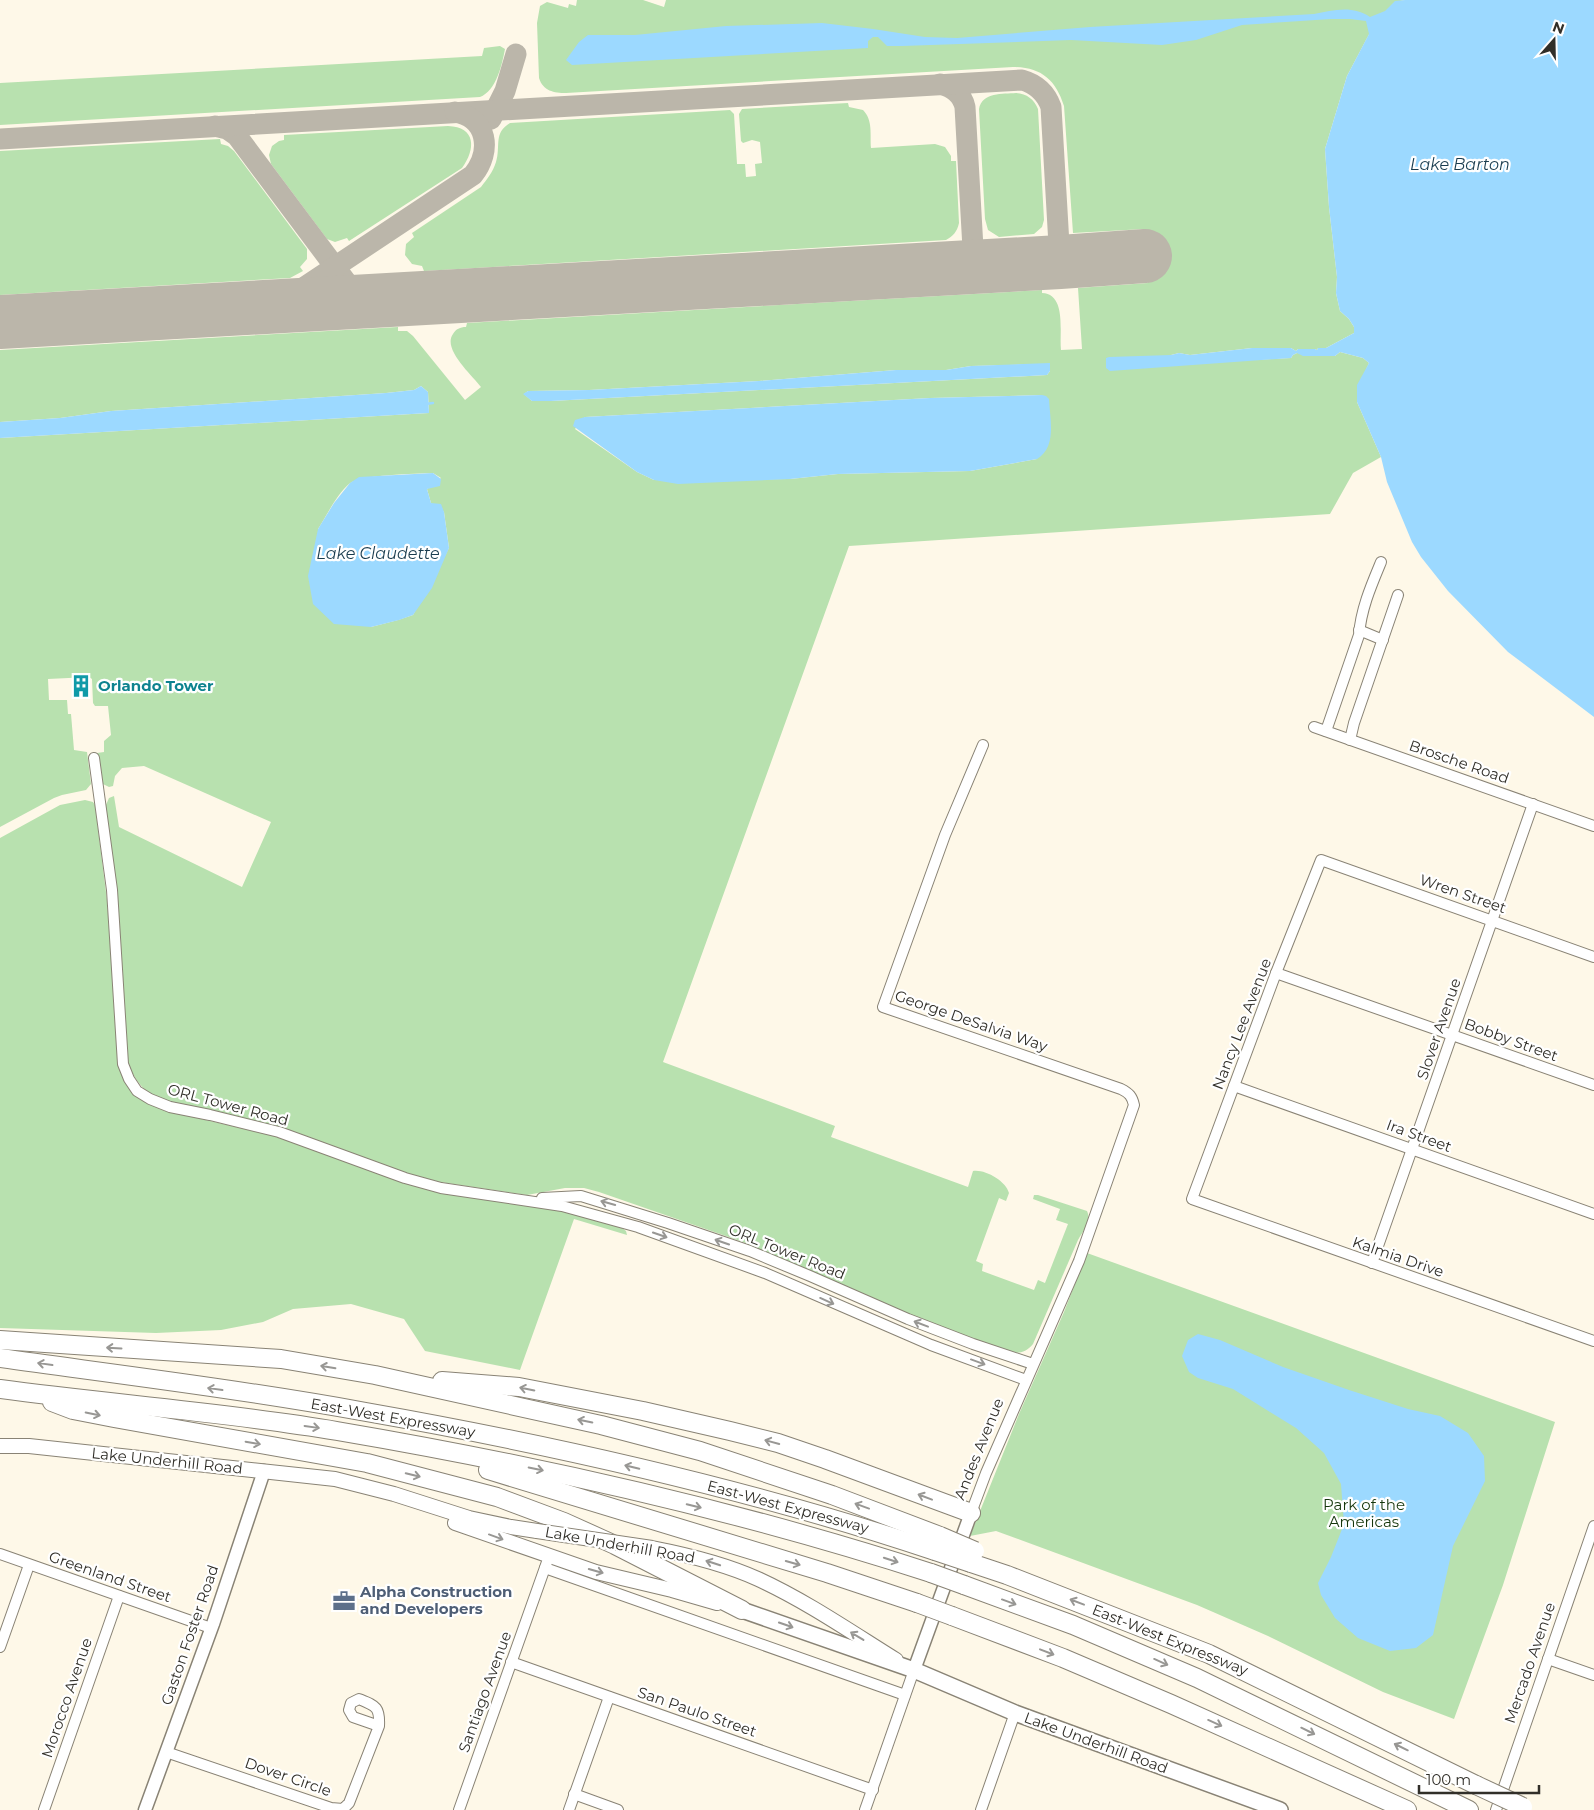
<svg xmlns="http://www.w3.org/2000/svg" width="1594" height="1810" font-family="Montserrat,sans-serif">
<rect width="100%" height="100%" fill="#fef8e8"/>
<g fill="#b8e1af" fill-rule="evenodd">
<path d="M577 0H643L664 7 666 0H1405L1395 2 1375 23 1347 76 1325 149 1329 207 1337 277 1336 293 1340 311 1349 319 1354 327V333L1326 348H1318L1317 350 1315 349H1298L1296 351 1291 348H1252L1190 355 1179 353 1171 355 1253 360 1291 358 1293 355 1297 353 1335 356 1340 352 1363 358 1369 363 1364 374 1357 402 1381 457 1353 473 1330 514 849 546 663 1062 835 1126 831 1137 968 1187 973 1171C985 1169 1006 1181 1009 1193L1006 1201 999 1198 976 1261 983 1264 982 1271 1034 1290 1038 1280 1045 1283 1068 1224 1056 1220 1060 1209 1033 1199 1034 1195H1038L1087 1211C1092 1222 1083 1231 1078 1240L1033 1344C1026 1352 1020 1354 1010 1352L923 1320 743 1242 599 1192 584 1188H565L527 1195 440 1182 409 1174 271 1125 245 1118 169 1102C144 1094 136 1083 126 1059L105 807 109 798 114 796 119 827 242 887 271 822 144 766 122 768 115 776 113 786 109 787 103 784 97 753 104 752V741L111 735 108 706H95L93 703 92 679 89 677 48 679 49 700H67L68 714H71L74 750 87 752 91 784 86 790 62 795 54 798 0 827V438L429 413 428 392 421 386 414 390 386 393 111 411 60 418 0 422V350L398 327V331H407L413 336 465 400 481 387C472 375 442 349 453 334 456 329 460 327 466 327L467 323 1042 290V293C1067 294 1059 333 1061 350L1082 349 1078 288 1148 283 1144 229 1073 233 1064 106C1056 80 1041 67 1013 67L566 93C554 93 543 91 539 78L537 23 540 6 547 2 568 8 569 4 576 6ZM1050 364V371L1047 375 551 401H532L524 394 528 391 589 390 759 381 896 370H946L971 366ZM1042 395 1037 459 970 471 838 474 790 479 654 480 637 472 575 429 585 417 930 398ZM433 473 441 478 427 489 431 503 444 512 449 548 413 615 398 620 371 627 318 529C327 515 337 494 349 484 360 474 416 474 433 473Z"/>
<path d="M500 46 505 49C502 65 496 91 480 97L0 125V83L482 56 484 48Z"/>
<path d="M1016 93C1027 94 1034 99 1038 109L1044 220 1042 227 1034 234 999 237 988 230 985 219 979 109C982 92 1003 94 1016 93Z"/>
<path d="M848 103 849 107 863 110C873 120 870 134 871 148L935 144 945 147 951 156V161H956L959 223C957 232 953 236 946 240L424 271 422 266 412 264 405 255 406 244 414 237 412 233 481 187C487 179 493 172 496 162 501 146 493 133 510 123L730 110 734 114 737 164H745L746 177 756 176 755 164 762 163 760 142 752 140 743 143 741 141 739 114 742 109Z"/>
<path d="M448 126C476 127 476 149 462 168L349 241 347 238 335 242 327 239 271 164 269 155 272 146 279 141 284 140V135Z"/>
<path d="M220 139 221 144 228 146 234 151 307 249V259L300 267 303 271 290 278 0 295V151Z"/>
<path d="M85 800 93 802 95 805 107 900 119 1064 154 1106 163 1110 274 1136 398 1180 535 1204 619 1226 626 1231 627 1235 574 1219 520 1370 425 1351 404 1319 351 1304 293 1309 263 1322 221 1330 156 1333 0 1328V838L60 805Z"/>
<path d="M1087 1253 1555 1422 1503 1585 1454 1719 1383 1692 1268 1636 1197 1605 996 1531 970 1536 1019 1414 1064 1312Z"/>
</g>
<g fill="#9cd9ff">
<path d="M1405 0H1594V717L1508 652 1448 591 1421 557 1412 542 1387 482 1381 457 1357 402V385L1369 363 1363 358 1340 352 1335 356H1303L1297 353 1293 355 1291 358 1110 371 1106 368V358L1109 357 1171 355 1179 353 1190 355 1252 348H1291L1296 351 1298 349H1315L1317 350 1318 348H1326L1354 333V327L1349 319 1340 311 1336 293 1337 277 1329 207 1325 149 1347 76 1369 34 1366 21 1350 19H1331L1242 25 1196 40 1162 45 1071 40 902 46H887L878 37H873L868 41V48L572 65 566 60 579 42 588 35H635L726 26 822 23 873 29 925 37 957 38 1090 27 1314 14C1333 10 1353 5 1370 17L1385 11 1395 1Z"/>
<path d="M1050 363V371L1047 375 551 401H532L523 394 528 391 589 390 759 381 896 370H946L971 366Z"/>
<path d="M421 386 428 392 429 413 0 438V422L60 418 111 411 386 393 414 390Z"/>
<path d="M1042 395 1046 396 1049 399C1050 420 1057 447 1037 459L970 471 838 474 790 479 678 484 654 480 637 472 573 426 575 420 585 417 930 398Z"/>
<path d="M433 473 441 479 440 486 427 489 431 503 441 504 444 512 449 548 432 588 413 615 399 620 371 627 334 624 313 604 308 576 318 529 334 503 350 483 359 477Z"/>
<path d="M1198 1334 1220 1340 1283 1367 1349 1390 1408 1409 1440 1416 1468 1433 1484 1456 1485 1481 1453 1546 1433 1635 1416 1648 1390 1651 1358 1638 1335 1618 1321 1595 1318 1583 1331 1557 1344 1524 1341 1484 1324 1453 1296 1428 1233 1389 1198 1378 1189 1372 1182 1356 1188 1340Z"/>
</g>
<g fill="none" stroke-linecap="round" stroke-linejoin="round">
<path stroke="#9cd9ff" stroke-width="2.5" d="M425 404 433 403"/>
<g stroke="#bbb6aa" stroke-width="21">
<path d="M940 84C953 87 962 94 965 107L974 266"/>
<path d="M491 119 505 91 516 54"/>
<path d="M215 126 227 129 237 136 350 287 369 296 394 300"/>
<path d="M0 139 1022 80C1036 84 1046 93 1051 107L1060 262"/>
<path d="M256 308 276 303 288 298 473 175C492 151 488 118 455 112"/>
</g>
<path stroke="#bbb6aa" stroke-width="54" d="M0 322 1060 262 1145 256"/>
<defs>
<g id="minor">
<path d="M1359 630 1383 640"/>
<path d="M1314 727 1594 826"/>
<path d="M1326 731 1359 635C1361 609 1371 586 1381 562"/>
<path d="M1350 740 1354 723 1398 595"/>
<path d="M94 758 112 890 123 1064 129 1079 137 1091 150 1099 170 1107 210 1115 279 1132 405 1178 441 1188 562 1206 638 1227 765 1273 931 1345 1026 1380"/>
<path d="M1594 957 1321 860 1276 973 1192 1199 1594 1341"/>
<path d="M1276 973 1594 1085"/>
<path d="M1234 1086 1594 1214"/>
<path d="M542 1198 581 1196 668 1223 750 1251 810 1276 908 1319 973 1344 1033 1364"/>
<path d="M1372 1263 1533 804"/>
<path d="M971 1513 986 1473 1079 1261 1134 1105C1132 1096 1129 1093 1121 1089L883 1007 945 835 983 745"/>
<path d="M0 1554 211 1628"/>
<path d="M545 1568 905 1695"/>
<path d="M0 1647 29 1565"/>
<path d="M1548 1659 1594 1675"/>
<path d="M511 1662 873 1790"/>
<path d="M166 1752 331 1808 343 1809 349 1803 379 1726C380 1707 376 1706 359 1699L351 1703 349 1710 353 1717 379 1726"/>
<path d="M574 1794 618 1810"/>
<path d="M44 1810 119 1596"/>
<path d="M459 1810 547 1562"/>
<path d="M569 1810 609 1697"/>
<path d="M865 1810 914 1670"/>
<path d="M981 1810 1015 1713"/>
<path d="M1496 1810 1594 1526"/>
</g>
<g id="tertiary">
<path d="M914 1670 971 1513"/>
<path d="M145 1810 213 1624 264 1471"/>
</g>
<g id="secondary">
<path d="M0 1446H29L335 1479 394 1494 469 1518 511 1527 537 1531"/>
<path d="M455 1523 596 1572 672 1590 717 1603"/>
<path d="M652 1548C688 1555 725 1564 758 1579 806 1601 851 1632 896 1660"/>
</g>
<path id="primary" d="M742 1610 914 1670 1015 1713 1280 1810"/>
<g id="motorway">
<path d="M0 1340 281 1359 375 1375 601 1425 700 1451 832 1495 940 1536"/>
<path d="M0 1358C122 1375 245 1390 366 1412 559 1446 750 1489 935 1551"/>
<path d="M442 1381 519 1387 643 1411 730 1431 778 1443 825 1459 971 1513"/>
<path d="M0 1389C112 1404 225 1412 337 1431 537 1465 737 1510 931 1573"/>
<path d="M52 1402 73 1410 114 1418 367 1463 497 1497 564 1522 615 1545 742 1610"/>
<path d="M488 1470 827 1573 917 1603"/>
<path d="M971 1563 1007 1575 1209 1654 1476 1785"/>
<path d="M964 1585 1073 1625 1197 1678 1469 1810"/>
<path d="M952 1616 1063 1658 1171 1704 1407 1810"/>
</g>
</defs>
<use href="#minor" stroke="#898375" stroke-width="12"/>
<use href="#tertiary" stroke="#898375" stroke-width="15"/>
<use href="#secondary" stroke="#898375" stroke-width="16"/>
<use href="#primary" stroke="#898375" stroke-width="18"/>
<use href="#motorway" stroke="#898375" stroke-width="20"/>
<use href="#minor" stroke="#fff" stroke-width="10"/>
<use href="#tertiary" stroke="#fff" stroke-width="12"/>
<use href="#secondary" stroke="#fff" stroke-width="14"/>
<use href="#primary" stroke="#fff" stroke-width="15"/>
<use href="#motorway" stroke="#fff" stroke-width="18"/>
<defs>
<path id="secondary-bridge" d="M537 1531 652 1548"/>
<g id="motorway-bridge">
<path d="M940 1536 975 1551"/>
<path d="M935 1551 971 1563"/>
<path d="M931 1573 964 1585"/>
<path d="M917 1603 952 1616"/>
<path d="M1476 1785 1523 1807"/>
</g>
</defs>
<use href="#secondary-bridge" stroke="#898375" stroke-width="16" stroke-linecap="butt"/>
<use href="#motorway-bridge" stroke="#898375" stroke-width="20" stroke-linecap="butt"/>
<use href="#secondary-bridge" stroke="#fff" stroke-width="14"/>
<use href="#motorway-bridge" stroke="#fff" stroke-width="18"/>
</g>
<defs><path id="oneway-shaft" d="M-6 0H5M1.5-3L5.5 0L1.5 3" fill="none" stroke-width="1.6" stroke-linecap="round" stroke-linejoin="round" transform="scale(1.25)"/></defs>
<g stroke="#989794">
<use href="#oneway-shaft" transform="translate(608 1203) rotate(-164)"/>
<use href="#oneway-shaft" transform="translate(660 1235) rotate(19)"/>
<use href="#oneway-shaft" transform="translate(722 1242) rotate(-161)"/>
<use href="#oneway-shaft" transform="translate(827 1301) rotate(24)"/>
<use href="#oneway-shaft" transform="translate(921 1324) rotate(-159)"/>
<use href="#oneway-shaft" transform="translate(114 1348) rotate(-177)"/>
<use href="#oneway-shaft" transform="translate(978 1362) rotate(20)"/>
<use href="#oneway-shaft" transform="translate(45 1364) rotate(-172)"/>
<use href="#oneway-shaft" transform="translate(328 1367) rotate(-171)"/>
<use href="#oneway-shaft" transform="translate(215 1389) rotate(-172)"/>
<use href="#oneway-shaft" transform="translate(527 1389) rotate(-169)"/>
<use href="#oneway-shaft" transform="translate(93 1414) rotate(12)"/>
<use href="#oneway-shaft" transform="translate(585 1421) rotate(-168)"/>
<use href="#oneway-shaft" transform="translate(312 1427) rotate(8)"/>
<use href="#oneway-shaft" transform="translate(772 1442) rotate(-165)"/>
<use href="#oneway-shaft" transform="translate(253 1443) rotate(10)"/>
<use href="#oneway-shaft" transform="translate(632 1467) rotate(-167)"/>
<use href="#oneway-shaft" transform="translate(536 1469) rotate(12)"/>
<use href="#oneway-shaft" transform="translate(413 1475) rotate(14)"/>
<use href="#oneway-shaft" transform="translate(925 1497) rotate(-159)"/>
<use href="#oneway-shaft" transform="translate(694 1506) rotate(14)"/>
<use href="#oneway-shaft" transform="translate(862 1506) rotate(-160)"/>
<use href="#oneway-shaft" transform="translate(496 1537) rotate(20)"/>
<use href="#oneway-shaft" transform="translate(891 1560) rotate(18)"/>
<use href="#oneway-shaft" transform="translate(713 1563) rotate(-162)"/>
<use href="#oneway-shaft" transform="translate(793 1563) rotate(16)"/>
<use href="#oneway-shaft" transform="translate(596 1571) rotate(16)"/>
<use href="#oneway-shaft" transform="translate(1009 1602) rotate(20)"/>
<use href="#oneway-shaft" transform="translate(1077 1602) rotate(-159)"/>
<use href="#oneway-shaft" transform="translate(786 1625) rotate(19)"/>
<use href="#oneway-shaft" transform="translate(857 1636) rotate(-149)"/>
<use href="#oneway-shaft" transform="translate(1047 1652) rotate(21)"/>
<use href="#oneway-shaft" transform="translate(1161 1662) rotate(24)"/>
<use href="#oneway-shaft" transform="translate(1215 1723) rotate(24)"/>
<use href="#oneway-shaft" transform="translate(1308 1731) rotate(26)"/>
<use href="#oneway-shaft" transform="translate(1401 1747) rotate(-154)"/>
</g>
<defs>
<symbol id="building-bare" viewBox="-9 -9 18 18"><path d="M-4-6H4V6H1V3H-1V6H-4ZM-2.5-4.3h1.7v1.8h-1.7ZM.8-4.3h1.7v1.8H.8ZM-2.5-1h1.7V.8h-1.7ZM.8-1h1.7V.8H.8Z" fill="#0f9aa8" stroke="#fff" stroke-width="2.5" paint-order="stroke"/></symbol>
<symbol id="office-bare" viewBox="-9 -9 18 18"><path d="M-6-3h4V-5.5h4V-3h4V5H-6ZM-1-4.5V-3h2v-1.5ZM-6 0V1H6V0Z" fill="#5c6f8a" stroke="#fff" stroke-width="2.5" paint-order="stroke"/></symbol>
</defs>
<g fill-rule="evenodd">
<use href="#building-bare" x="65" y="670" width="32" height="32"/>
<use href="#office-bare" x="328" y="1585" width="32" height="32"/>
</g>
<g text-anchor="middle" stroke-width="4.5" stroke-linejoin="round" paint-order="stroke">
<g font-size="15" font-weight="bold" fill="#0d838f" stroke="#fff" text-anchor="start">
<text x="98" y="691">Orlando Tower</text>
</g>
<g font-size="15" fill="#312f29" stroke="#fff">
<text transform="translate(1459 762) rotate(19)" y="5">Brosche Road</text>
<text transform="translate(1463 894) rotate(19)" y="5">Wren Street</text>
<text transform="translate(971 1021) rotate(19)" y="5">George DeSalvia Way</text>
<text transform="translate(1242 1024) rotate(-69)" y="5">Nancy Lee Avenue</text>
<text transform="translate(1439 1029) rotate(-71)" y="5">Slover Avenue</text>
<text transform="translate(1511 1040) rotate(20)" y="5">Bobby Street</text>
<text transform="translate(228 1105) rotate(15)" y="5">ORL Tower Road</text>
<text transform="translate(1419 1136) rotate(20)" y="5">Ira Street</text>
<text transform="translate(787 1252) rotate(22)" y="5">ORL Tower Road</text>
<text transform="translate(1398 1257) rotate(19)" y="5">Kalmia Drive</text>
<text transform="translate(393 1418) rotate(10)" y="5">East-West Expressway</text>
<text transform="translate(979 1449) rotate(-68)" y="5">Andes Avenue</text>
<text transform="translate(167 1461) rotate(6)" y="5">Lake Underhill Road</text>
<text transform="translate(788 1507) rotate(15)" y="5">East-West Expressway</text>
<text transform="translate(620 1545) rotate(10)" y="5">Lake Underhill Road</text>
<text transform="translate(110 1577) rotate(19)" y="5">Greenland Street</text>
<text transform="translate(190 1635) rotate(-71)" y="5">Gaston Foster Road</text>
<text transform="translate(1170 1640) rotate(22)" y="5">East-West Expressway</text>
<text transform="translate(1530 1663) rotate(-71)" y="5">Mercado Avenue</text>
<text transform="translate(485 1692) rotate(-70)" y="5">Santiago Avenue</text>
<text transform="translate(67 1698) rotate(-71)" y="5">Morocco Avenue</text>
<text transform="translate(697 1712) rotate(19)" y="5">San Paulo Street</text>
<text transform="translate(1096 1743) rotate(20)" y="5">Lake Underhill Road</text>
<text transform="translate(288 1777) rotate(19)" y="5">Dover Circle</text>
</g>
<g font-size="15" fill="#16370d" stroke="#fff">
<text x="1364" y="1510">Park of the<tspan x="1364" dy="17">Americas</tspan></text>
</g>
<g font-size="15" font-weight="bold" fill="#4e5e75" stroke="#fff" text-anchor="start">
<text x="360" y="1597">Alpha Construction<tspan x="360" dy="17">and Developers</tspan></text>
</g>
<g font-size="16" font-style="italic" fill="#193c4f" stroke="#fff">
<text x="1460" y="170">Lake Barton</text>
<text x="378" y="559">Lake Claudette</text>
</g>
</g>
<g transform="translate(1554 40) rotate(20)" stroke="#ffffff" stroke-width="4" paint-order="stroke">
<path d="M0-4L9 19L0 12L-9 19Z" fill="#312f29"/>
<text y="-8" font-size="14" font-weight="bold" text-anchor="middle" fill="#312f29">N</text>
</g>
<path d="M1419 1785v8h120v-8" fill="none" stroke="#312f29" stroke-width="2.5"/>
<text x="1426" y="1785" font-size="15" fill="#312f29" stroke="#ffffff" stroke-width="4" paint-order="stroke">100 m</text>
</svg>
